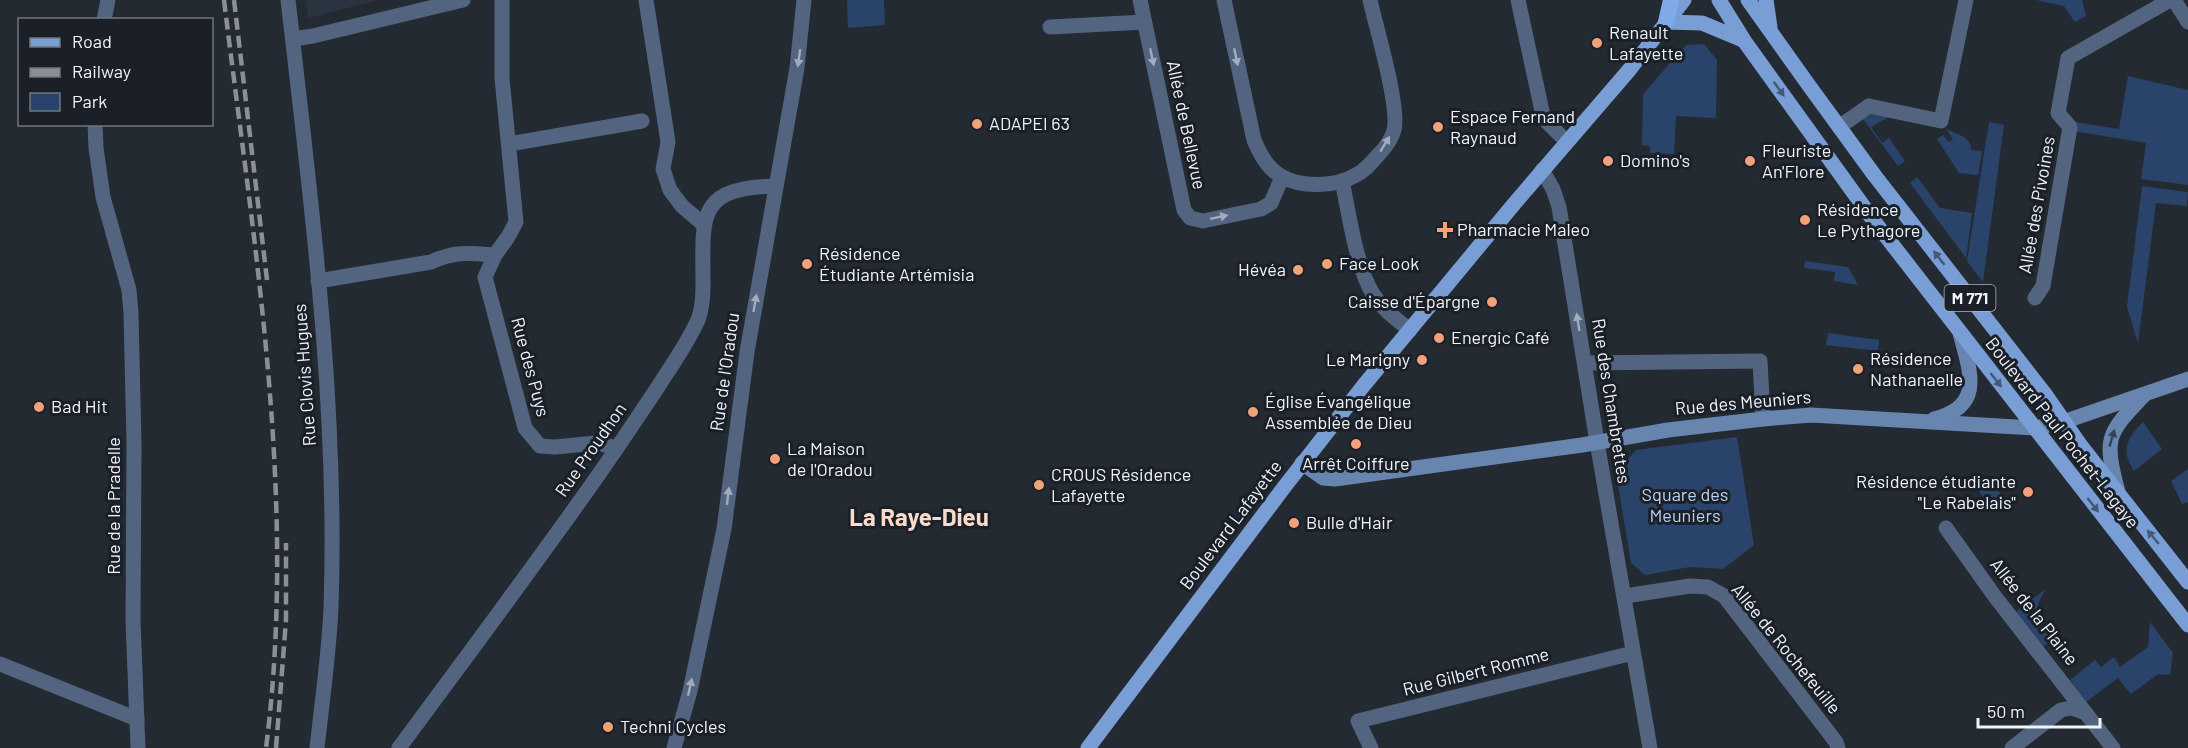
<svg xmlns="http://www.w3.org/2000/svg" width="2188" height="748" font-family="Barlow,sans-serif">
<rect width="100%" height="100%" fill="#242a32"/>
<path fill="#2a3340" d="M306 0H378L308 18Z"/>
<g fill="#2a436b">
<path d="M847 0H884L885 25 848 28Z"/>
<path d="M2036 0H2082L2086 16 2075 22 2064 6Z"/>
<path d="M1704 44 1717 60 1716 118 1676 116 1674 154 1650 153V146L1642 145 1643 94 1686 45Z"/>
<path d="M2128 76 2188 90V185L2141 179 2146 143 2073 131 2074 122 2119 129Z"/>
<path d="M1872 114 1889 117 1871 127 1882 143 1889 138 1905 161 1898 166 1863 119Z"/>
<path d="M1989 122 2004 125 1983 282 1967 261Z"/>
<path d="M1946 129C1957 134 1972 137 1971 150L1982 151 1978 175 1959 173 1937 139 1943 135 1949 142 1953 139Z"/>
<path d="M1917 177 1940 208 1972 213 1966 258 1910 183Z"/>
<path d="M2142 186 2188 192 2187 206 2156 203 2138 343 2127 307Z"/>
<path d="M1805 261 1848 267 1858 285 1834 281 1835 272 1804 268Z"/>
<path d="M1828 333 1879 340 1878 351 1826 345Z"/>
<path d="M2143 422 2162 449 2134 471C2120 449 2127 439 2143 422Z"/>
<path d="M1737 437 1754 545 1723 569 1690 567 1645 575 1631 563 1616 473 1636 450Z"/>
<path d="M2188 469V502L2182 504 2171 481Z"/>
<path d="M1972 482 1993 484 2008 503 1995 512Z"/>
<path d="M2047 588C2030 613 2036 618 2053 639L2043 647 2016 612Z"/>
<path d="M2150 622 2173 653 2170 675 2158 674 2131 694 2118 678 2086 702 2070 680 2095 660 2101 667 2114 657 2120 667 2148 647Z"/>
</g>
<g fill="none" stroke-linecap="round" stroke-linejoin="round">
<g stroke="#52647f" stroke-width="15">
<path d="M288 0C311 201 338 405 331 608 329 654 322 702 317 748"/>
<path d="M502 0V78L516 222 508 237 495 255 485 277 525 428 540 446 555 447 596 443 617 448"/>
<path d="M646 0 668 142 663 169 670 190 682 206 703 224"/>
<path d="M1140 0 1184 210 1190 218 1203 221 1261 209 1271 203 1282 177"/>
<path d="M1224 0 1254 140C1260 154 1267 168 1281 176 1301 188 1336 187 1356 175 1366 170 1372 162 1379 154 1385 148 1392 138 1394 130 1400 107 1376 27 1370 0"/>
<path d="M1518 0 1542 111 1546 121 1567 142"/>
<path d="M2174 0 2188 22"/>
<path d="M104 20 108 0"/>
<path d="M1050 27 1144 22"/>
<path d="M293 39 313 36 463 0"/>
<path d="M95 124 96 148 103 197 129 290 131 313 134 444 133 621 138 748"/>
<path d="M1839 127 1869 106 1941 121 1966 0"/>
<path d="M509 144 642 121"/>
<path d="M1542 170 1553 189 1559 207 1597 442 1650 748"/>
<path d="M1342 181C1349 213 1356 267 1373 294 1382 309 1396 319 1410 330"/>
<path d="M318 281 431 262C454 251 469 253 495 255"/>
<path d="M2035 298 2043 286 2070 127 2058 113 2068 58 2170 0"/>
<path d="M1585 363 1760 361 1763 419"/>
<path d="M1946 528 1996 598 2113 748"/>
<path d="M1625 596 1690 586 1708 587 1724 596 1836 742 1838 748"/>
<path d="M0 664 137 719"/>
<path d="M399 748C464 660 529 573 592 484 614 453 635 421 656 390 670 368 685 347 696 324 702 313 703 297 703 284 703 217 695 188 776 186"/>
<path d="M674 748 690 691 724 529 747 352 797 68 804 0"/>
<path d="M1371 748 1358 721 1633 653"/>
<path d="M2012 748 2061 710 2071 708 2086 713"/>
</g>
<g stroke="#6885b0" stroke-width="15">
<path d="M1934 419C1985 406 1970 372 1960 333"/>
<path d="M1302 463 1323 478 1335 479 1582 445 1668 430 1763 419 1811 415 2035 428 2063 422 2188 379"/>
<path d="M2118 492C2104 438 2106 435 2144 395"/>
</g>
<g stroke="#799ed6" stroke-width="15">
<path d="M1719 0 1745 42 1874 221 2188 625"/>
<path d="M1748 0 1810 87 1875 176 2045 394 2081 446 2188 582"/>
<path d="M1766 0 1770 27"/>
<path d="M1666 22 1702 23 1743 40"/>
<path d="M1088 748 1285 486 1364 385 1514 204 1630 69 1684 0"/>
</g>
<path stroke="#80aae7" stroke-width="16" d="M1666 22 1671 0"/>
<g stroke="#8b9097" stroke-width="4.5" stroke-dasharray="12 6" stroke-linecap="butt">
<path d="M224 0C254 247 298 499 266 748"/>
<path d="M234 0 267 280"/>
<path d="M276 748 286 620V543"/>
</g>
</g>
<defs><path id="oneway-solid" d="M-6-.8H1V-3.2L6.5 0L1 3.2V.8H-6Z" transform="scale(1.5)"/></defs>
<g fill="#a1acbc">
<use href="#oneway-solid" transform="translate(1152 57) rotate(78)"/>
<use href="#oneway-solid" transform="translate(1236 57) rotate(78)"/>
<use href="#oneway-solid" transform="translate(799 58) rotate(98)"/>
<use href="#oneway-solid" transform="translate(1385 144) rotate(-58)"/>
<use href="#oneway-solid" transform="translate(1219 217) rotate(-12)"/>
<use href="#oneway-solid" transform="translate(755 303) rotate(-80)"/>
<use href="#oneway-solid" transform="translate(1578 322) rotate(-99)"/>
<use href="#oneway-solid" transform="translate(728 496) rotate(-83)"/>
<use href="#oneway-solid" transform="translate(690 687) rotate(-77)"/>
</g>
<g fill="#455976">
<use href="#oneway-solid" transform="translate(1779 89) rotate(54)"/>
<use href="#oneway-solid" transform="translate(1939 258) rotate(-128)"/>
<use href="#oneway-solid" transform="translate(1996 380) rotate(52)"/>
<use href="#oneway-solid" transform="translate(2093 505) rotate(52)"/>
<use href="#oneway-solid" transform="translate(2153 537) rotate(-130)"/>
</g>
<use fill="#364358" href="#oneway-solid" transform="translate(2112 438) rotate(-74)"/>
<g fill="#f0a279" stroke="#1b2028" stroke-width="2">
<circle cx="1597" cy="43" r="6"/>
<circle cx="977" cy="124" r="6"/>
<circle cx="1438" cy="127" r="6"/>
<circle cx="1608" cy="161" r="6"/>
<circle cx="1750" cy="161" r="6"/>
<circle cx="1805" cy="220" r="6"/>
<path d="M1442 221h6v6h6v6h-6v6h-6v-6h-6v-6h6z"/>
<circle cx="807" cy="264" r="6"/>
<circle cx="1327" cy="264" r="6"/>
<circle cx="1298" cy="270" r="6"/>
<circle cx="1492" cy="302" r="6"/>
<circle cx="1439" cy="338" r="6"/>
<circle cx="1422" cy="360" r="6"/>
<circle cx="1858" cy="369" r="6"/>
<circle cx="39" cy="407" r="6"/>
<circle cx="1253" cy="412" r="6"/>
<circle cx="1356" cy="444" r="6"/>
<circle cx="775" cy="459" r="6"/>
<circle cx="1039" cy="485" r="6"/>
<circle cx="2028" cy="492" r="6"/>
<circle cx="1294" cy="523" r="6"/>
<circle cx="608" cy="727" r="6"/>
</g>
<g text-anchor="middle" stroke-width="6" stroke-linejoin="round" paint-order="stroke">
<rect fill="#1b2028" stroke="#b0b4ba" stroke-width="1.5" x="1944.5" y="285" width="51" height="26" rx="4.5"/>
<g font-size="16" font-weight="bold" fill="#f0f4f9">
<text x="1970" y="304">M 771</text>
</g>
<g font-size="18" fill="#f0f4f9" stroke="#1b2028" text-anchor="start">
<text x="1609" y="39">Renault<tspan x="1609" dy="21">Lafayette</tspan></text>
<text x="1450" y="123">Espace Fernand<tspan x="1450" dy="21">Raynaud</tspan></text>
<text x="989" y="130">ADAPEI 63</text>
<text x="1762" y="157">Fleuriste<tspan x="1762" dy="21">An'Flore</tspan></text>
<text x="1620" y="167">Domino's</text>
<text x="1817" y="216">Résidence<tspan x="1817" dy="21">Le Pythagore</tspan></text>
<text x="1457" y="236">Pharmacie Maleo</text>
<text x="819" y="260">Résidence<tspan x="819" dy="21">Étudiante Artémisia</tspan></text>
<text x="1339" y="270">Face Look</text>
<text x="1286" y="276" text-anchor="end">Hévéa</text>
<text x="1480" y="308" text-anchor="end">Caisse d'Épargne</text>
<text x="1451" y="344">Energic Café</text>
<text x="1870" y="365">Résidence<tspan x="1870" dy="21">Nathanaelle</tspan></text>
<text x="1410" y="366" text-anchor="end">Le Marigny</text>
<text x="1265" y="408">Église Évangélique<tspan x="1265" dy="21">Assemblée de Dieu</tspan></text>
<text x="51" y="413">Bad Hit</text>
<text x="787" y="455">La Maison<tspan x="787" dy="21">de l'Oradou</tspan></text>
<text x="1356" y="470" text-anchor="middle">Arrêt Coiffure</text>
<text x="1051" y="481">CROUS Résidence<tspan x="1051" dy="21">Lafayette</tspan></text>
<text x="2016" y="488" text-anchor="end">Résidence étudiante<tspan x="2016" dy="21">''Le Rabelais''</tspan></text>
<text x="1306" y="529">Bulle d'Hair</text>
<text x="620" y="733">Techni Cycles</text>
</g>
<g font-size="18" fill="#f0f4f9" stroke="#1b2028">
<text transform="translate(1186 125) rotate(78)" y="6">Allée de Bellevue</text>
<text transform="translate(2037 205) rotate(-80)" y="6">Allée des Pivoines</text>
<text transform="translate(530 367) rotate(75)" y="6">Rue des Puys</text>
<text transform="translate(725 372) rotate(-82)" y="6">Rue de l'Oradou</text>
<text transform="translate(305 375) rotate(-94)" y="6">Rue Clovis Hugues</text>
<text transform="translate(1611 401) rotate(81)" y="6">Rue des Chambrettes</text>
<text transform="translate(1743 403) rotate(-5)" y="6">Rue des Meuniers</text>
<text transform="translate(2062 433) rotate(52)" y="6">Boulevard Paul Pochet-Lagaye</text>
<text transform="translate(591 450) rotate(-55)" y="6">Rue Proudhon</text>
<text transform="translate(114 506) rotate(-90)" y="6">Rue de la Pradelle</text>
<text transform="translate(1231 525) rotate(-53)" y="6">Boulevard Lafayette</text>
<text transform="translate(2034 612) rotate(52)" y="6">Allée de la Plaine</text>
<text transform="translate(1786 649) rotate(51)" y="6">Allée de Rochefeuille</text>
<text transform="translate(1476 672) rotate(-14)" y="6">Rue Gilbert Romme</text>
</g>
<g font-size="18" fill="#b9d0f3" stroke="#1b2028">
<text x="1685" y="501">Square des<tspan x="1685" dy="21">Meuniers</tspan></text>
</g>
<g font-size="24" font-weight="bold" fill="#fadbcb" stroke="#1b2028">
<text x="919" y="526">La Raye-Dieu</text>
</g>
</g>
<rect x="18" y="18" width="195" height="108" fill="#1b2028" stroke="#70757c" stroke-width="1.5"/>
<rect x="30" y="38" width="30" height="9" fill="#799ed6" stroke="#70757c" stroke-width="1.5"/>
<text x="72" y="48" font-size="18" fill="#f0f4f9">Road</text>
<rect x="30" y="68" width="30" height="9" fill="#8b9097" stroke="#70757c" stroke-width="1.5"/>
<text x="72" y="78" font-size="18" fill="#f0f4f9">Railway</text>
<rect x="30" y="93" width="30" height="18" fill="#2a436b" stroke="#70757c" stroke-width="1.5"/>
<text x="72" y="108" font-size="18" fill="#f0f4f9">Park</text>
<path d="M1978 718v9h122v-9" fill="none" stroke="#f0f4f9" stroke-width="3"/>
<text x="1987" y="718" font-size="18" fill="#f0f4f9" stroke="#1b2028" stroke-width="4.5" paint-order="stroke">50 m</text>
</svg>
